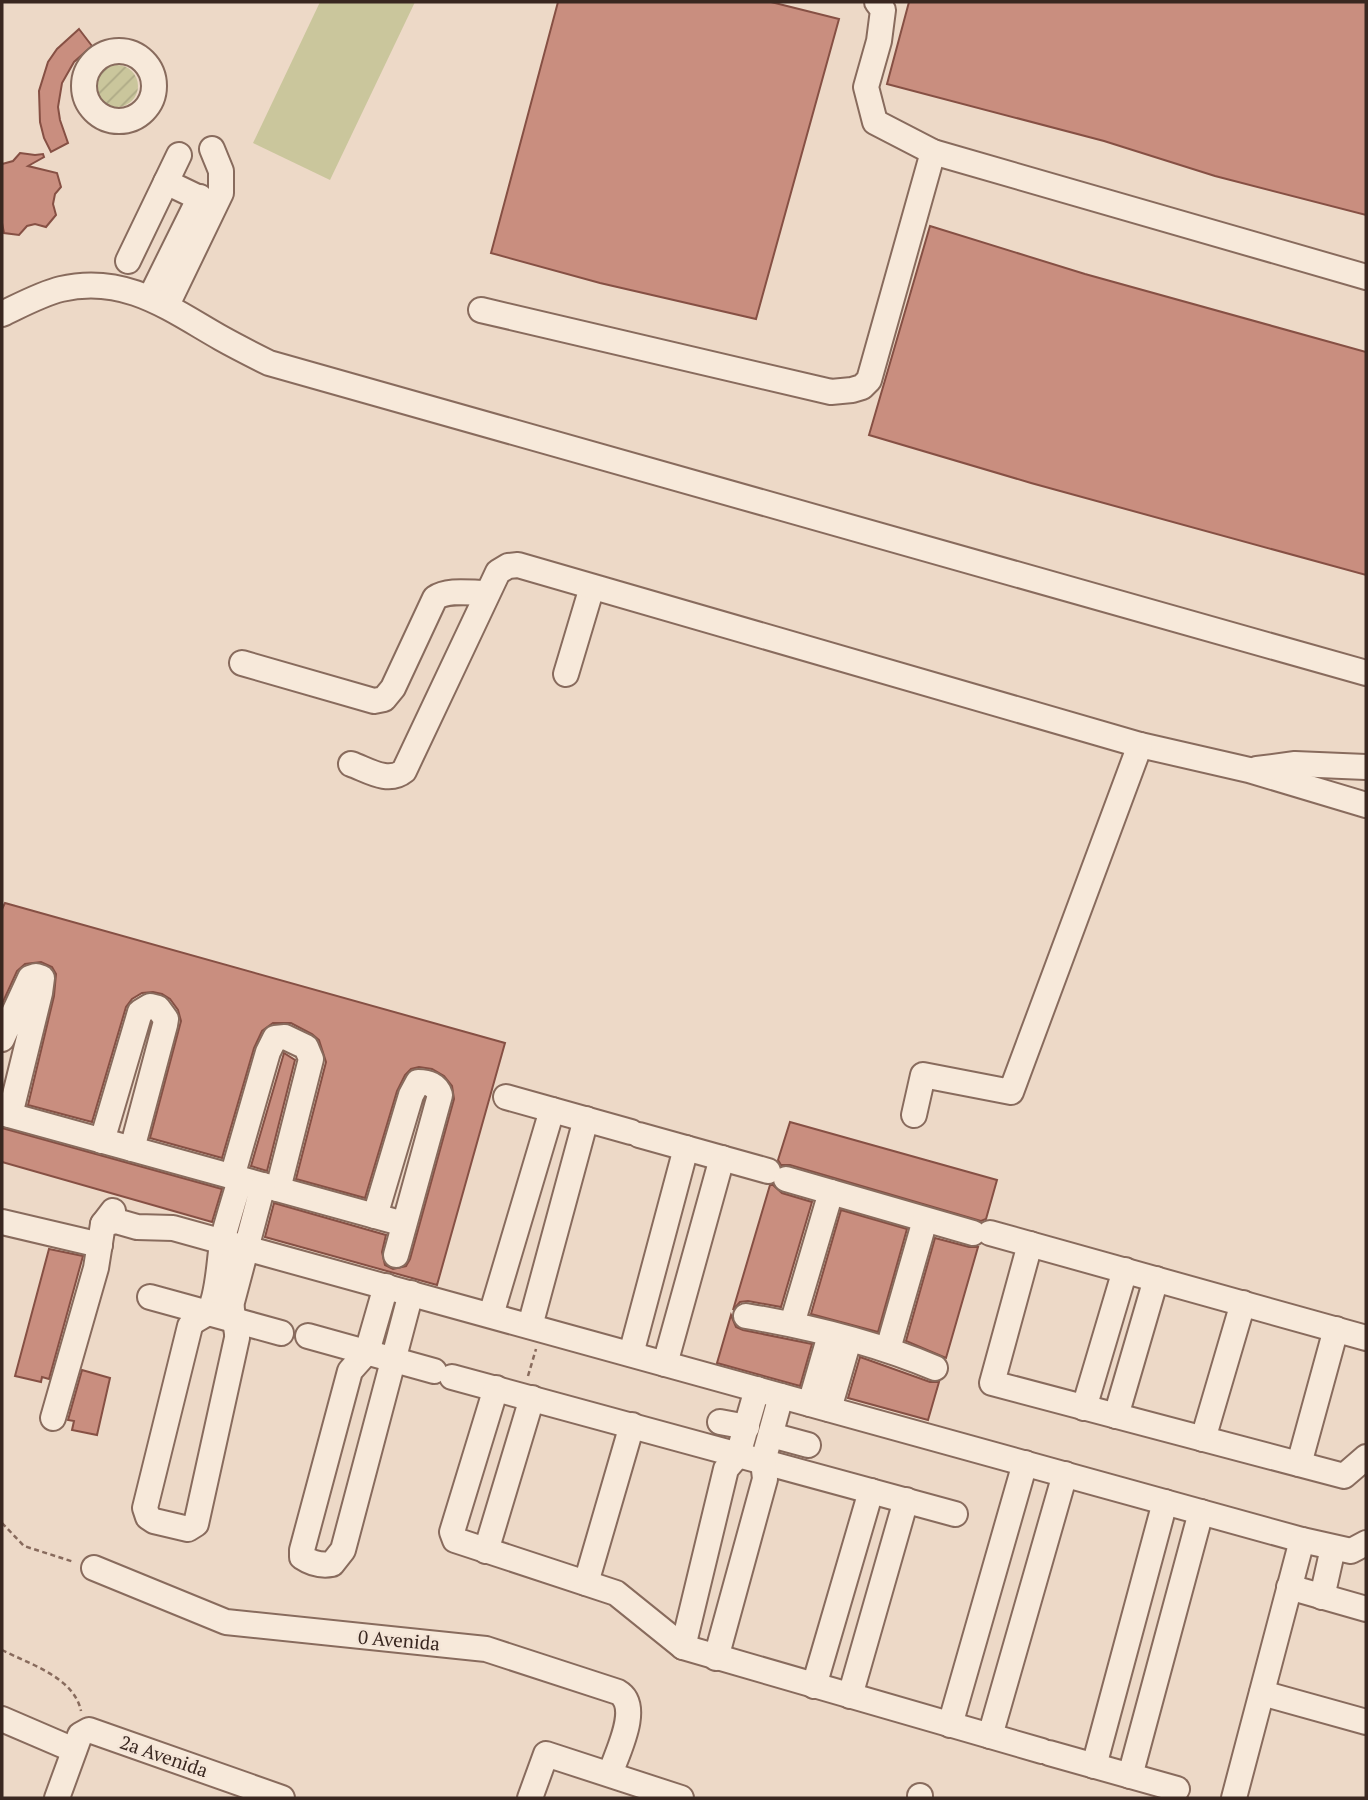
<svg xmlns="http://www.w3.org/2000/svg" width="1368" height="1800" font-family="'PT Serif',serif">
<defs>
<pattern id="garden-furrows" width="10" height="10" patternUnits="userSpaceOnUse" patternTransform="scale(1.75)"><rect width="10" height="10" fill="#cac69c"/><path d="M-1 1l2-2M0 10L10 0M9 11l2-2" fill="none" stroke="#aeaa86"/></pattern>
</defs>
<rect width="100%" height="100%" fill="#edd9c7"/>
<path fill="#cac69c" d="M320 2H415L330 180 253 143Z"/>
<circle fill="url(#garden-furrows)" cx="117" cy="86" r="21"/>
<g fill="#c98e7f" stroke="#865044" stroke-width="2">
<path d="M558 2H771L839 19 756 319 600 283 491 253Z"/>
<path d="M909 2H1366V215L1215 176 1104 141 887 84Z"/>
<path d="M79 29 92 46 74 62 62 83 58 107 60 120 68 143 51 152 44 138 40 122 39 91 48 62 57 49Z"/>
<path d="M20 153 35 155 43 154 44 157 28 166 57 173 61 187 55 194 53 204 56 215 46 227 35 224 27 226 19 235 4 233 2 223V164L13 161Z"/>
<path d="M930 226 1085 274 1366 352V575L1031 483 869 435Z"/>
<path d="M5 903 505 1043 437 1285 265 1237 274 1203 386 1235 382 1252 385 1265 393 1269 406 1266 410 1259 454 1099 452 1086 444 1076 432 1069 419 1067 411 1069 405 1075 397 1091 365 1198 296 1179 326 1062 319 1040 312 1034 291 1023H273L262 1031 254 1048 222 1158 150 1138 181 1021 178 1010 170 999 162 994 153 992 142 993 132 999 126 1007 92 1122 28 1105 54 996 56 974 52 967 41 962 25 964 17 971 2 1004V909Z"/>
<path d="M284 1053 295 1060 267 1171 251 1166Z"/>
<path d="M790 1122 997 1180 986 1219 981 1221 790 1165H781L778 1160Z"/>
<path d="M2 1128 222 1189 212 1222 2 1162Z"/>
<path d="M770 1185H773L782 1193 812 1202 781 1307 748 1301 740 1302 733 1310Z"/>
<path d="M841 1210 907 1229 878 1332 811 1314Z"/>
<path d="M935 1238 969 1247H978L946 1358 906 1341Z"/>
<path d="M49 1249 83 1256 49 1379 42 1377 41 1382 15 1376Z"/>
<path d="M731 1315 736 1327 743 1330 812 1344 800 1386 717 1363Z"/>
<path d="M860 1357 930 1382H939L928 1420 848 1398Z"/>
<path d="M82 1370 110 1378 97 1435 72 1430 74 1421 68 1420Z"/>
</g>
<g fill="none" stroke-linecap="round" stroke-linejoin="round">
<defs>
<g id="minor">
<path d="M877 2 883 10 879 41 866 87 875 122 933 152 1366 277"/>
<circle cx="119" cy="86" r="35"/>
<path d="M179 155 166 182 214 205"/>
<path d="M128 261 166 182"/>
<path d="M150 298 200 197"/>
<path d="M167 305 221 193V171L212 149"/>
<path d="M481 310 831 392 852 390 862 387 869 380 933 152"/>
<path d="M2 314C21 305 41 294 61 289 125 274 170 309 221 338 237 347 253 355 269 363L1366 673"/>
<path d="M242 663 374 701 384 699 393 688 435 598C448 589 470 593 486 593"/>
<path d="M566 674 592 587"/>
<path d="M351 764C368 770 388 784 404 771L498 572 508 566 518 565 1140 745 1249 770 1366 805"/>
<path d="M1257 769 1295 764 1366 767"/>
<path d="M2 1039 30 978 36 976 42 978 40 993 10 1115"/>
<path d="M506 1097 631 1132"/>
<path d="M2 1113 404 1224"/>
<path d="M914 1115 923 1075 1011 1092 1140 745"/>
<path d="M639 1135 768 1171"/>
<path d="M102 1141 140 1012 150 1006 158 1008 166 1019 165 1025 132 1149"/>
<path d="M232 1177 268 1052 275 1038 285 1037 306 1047 311 1059 278 1189"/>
<path d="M786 1179 973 1233"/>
<path d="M240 1180C234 1200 228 1219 223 1238 219 1256 219 1300 207 1313 201 1319 195 1318 190 1326L145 1508 148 1517 154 1521 188 1529 196 1524 237 1338C238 1325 230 1315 232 1302L263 1185"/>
<path d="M375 1216 411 1095 418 1082C428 1082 437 1085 440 1095L396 1255"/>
<path d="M2 1222 100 1245"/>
<path d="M103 1224 116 1221 137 1227 173 1228 1302 1540 1351 1551 1366 1543"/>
<path d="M990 1233 1366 1338"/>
<path d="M1030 1244 992 1383 1344 1476 1366 1457"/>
<path d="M386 1286 367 1352 350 1371 302 1550V1557C311 1563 321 1566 332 1564L343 1550 411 1293"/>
<path d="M150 1297 281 1333"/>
<path d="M491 1315 552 1110"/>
<path d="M746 1316C811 1327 875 1343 935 1368"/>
<path d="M792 1324 831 1192"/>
<path d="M530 1326 586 1119"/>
<path d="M308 1336 434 1371"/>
<path d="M888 1349 925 1220"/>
<path d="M631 1354 686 1148"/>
<path d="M665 1364 722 1158"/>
<path d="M452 1377 955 1514"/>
<path d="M496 1388 452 1532 455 1540 616 1593 683 1647 1042 1751"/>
<path d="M810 1404 830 1335"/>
<path d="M1084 1408 1125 1270"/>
<path d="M829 1409 849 1340"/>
<path d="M1116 1416 1156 1279"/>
<path d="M53 1418 96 1268 103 1224 113 1211"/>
<path d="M720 1422 747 1427"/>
<path d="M771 1435 808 1445"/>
<path d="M1203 1439 1243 1303"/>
<path d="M1299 1464 1336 1329"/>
<path d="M486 1551 532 1398"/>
<path d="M94 1568 226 1622 486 1649 618 1692C642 1706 617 1753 610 1774"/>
<path d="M586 1583 632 1425"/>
<path d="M1289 1587 1366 1609"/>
<path d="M1322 1597 1333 1548"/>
<path d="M683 1647 726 1469 738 1455 757 1389"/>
<path d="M716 1658 765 1479 763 1461 781 1396"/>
<path d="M814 1686 871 1491"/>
<path d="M1262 1693 1366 1722"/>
<path d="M850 1696 906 1500"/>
<path d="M2 1719 74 1750"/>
<path d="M950 1725 1025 1463"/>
<path d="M990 1736 1065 1474"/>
<path d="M1049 1753 1177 1789"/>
<path d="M1094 1766 1165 1502"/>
<path d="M1130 1776 1201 1512"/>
<path d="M57 1798 80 1735 89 1730 282 1798"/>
<path d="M530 1798 546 1754 681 1798"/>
<path d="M920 1798V1796"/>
<path d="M1234 1798 1302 1540"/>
</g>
</defs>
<use href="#minor" stroke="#886b5d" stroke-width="28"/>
<g stroke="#886b5d" stroke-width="2.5" stroke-dasharray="5 3.5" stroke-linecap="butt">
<path d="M528 1376 536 1349"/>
<path d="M2 1523 24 1546 74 1562"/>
<path d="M2 1650C29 1664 74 1677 81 1711"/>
</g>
<use href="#minor" stroke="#f7e9da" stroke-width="24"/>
</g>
<g text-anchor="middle" stroke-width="5" stroke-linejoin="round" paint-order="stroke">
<g font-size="19" fill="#392720" stroke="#f4e5d7">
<text transform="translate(399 1640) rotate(5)" y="7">0 Avenida</text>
<text transform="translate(164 1756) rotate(19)" y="7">2a Avenida</text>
</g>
</g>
<rect width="1368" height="1800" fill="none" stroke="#392720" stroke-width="7"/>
</svg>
